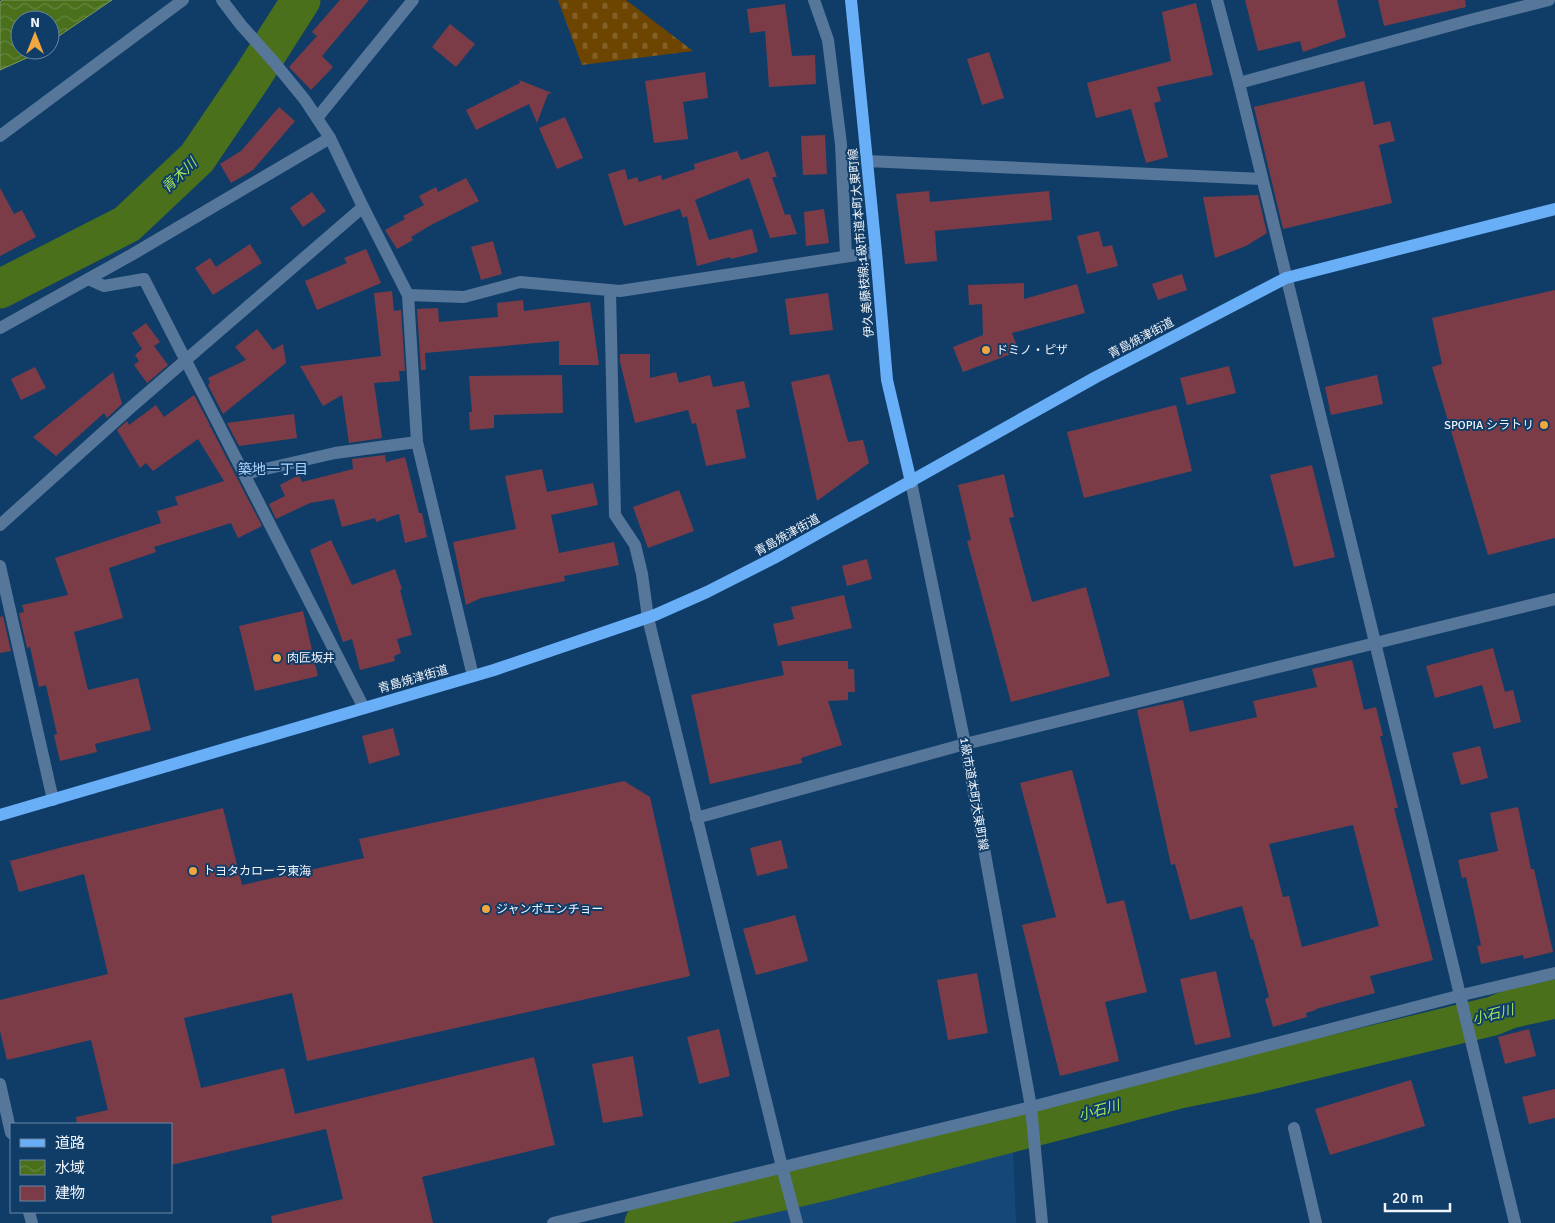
<svg xmlns="http://www.w3.org/2000/svg" width="1555" height="1223" font-family="Signika,'Noto Sans JP',sans-serif">
<defs>
<pattern id="cemetery-stones" width="16" height="16" patternUnits="userSpaceOnUse" patternTransform="scale(1.25)"><rect width="16" height="16" fill="#6d4400"/><path d="M2 7V4a2 2 0 0 1 4 0v3zM10 15v-3a2 2 0 0 1 4 0v3z" fill="#826026"/></pattern>
<pattern id="water-waves" width="16" height="10" patternUnits="userSpaceOnUse" patternTransform="scale(1.25)"><rect width="16" height="10" fill="#4a701c"/><path d="M0 5q4-4 8 0t8 0" fill="none" stroke="#64853e"/></pattern>
</defs>
<rect width="100%" height="100%" fill="#103d68"/>
<path fill="#154879" d="M1013 1152 1016 1223H709Z"/>
<path fill="url(#cemetery-stones)" d="M558 0H626L693 51 582 65Z"/>
<path fill="url(#water-waves)" stroke="#7c985f" d="M2 0H112L50 42V20H20V50H39L29 57 0 70V2Z"/>
<g fill="none" stroke-linecap="round" stroke-linejoin="round">
<g stroke="#4a701c" stroke-width="39">
<path d="M0 289 127 224 197 158 252 77 301 0"/>
<path d="M644 1223 834 1179 1180 1089 1249 1075 1493 1016 1510 1009 1555 999"/>
</g>
</g>
<g fill="#7c3c47" fill-rule="evenodd">
<path d="M340 0H369L322 56 333 67 311 90 289 67 317 36 312 32Z"/>
<path d="M1245 0H1337L1346 37 1303 52 1300 41 1258 51Z"/>
<path d="M1378 0H1465L1466 7 1384 26Z"/>
<path d="M1196 3 1213 75 1157 87 1161 101 1154 103 1168 157 1146 163 1131 109 1096 118 1087 83 1171 61 1162 12Z"/>
<path d="M785 4 792 56 815 55 816 84 769 87 765 31 750 33 747 9Z"/>
<path d="M450 24 475 44 456 67 432 47Z"/>
<path d="M989 52 1004 98 982 105 967 59Z"/>
<path d="M705 72 708 98 683 102 688 139 654 143 645 81Z"/>
<path d="M519 80 552 93 548 94 537 123 529 104 476 130 466 110 520 83Z"/>
<path d="M1364 81 1374 125 1390 121 1395 141 1379 145 1392 203 1283 229 1254 107Z"/>
<path d="M279 107 295 121 253 170 231 183 220 164 241 151Z"/>
<path d="M565 117 583 158 557 169 539 128Z"/>
<path d="M825 135 827 174 803 175 801 136Z"/>
<path d="M737 151 741 160 768 151 777 177H772L785 215 790 214 797 234 770 238 749 178 695 200 709 240 752 229 758 252 731 259 730 257 697 266 687 216 683 218 680 209 624 226 608 174 625 169 628 180 637 177 639 182 661 175 662 180 695 169 694 164Z"/>
<path d="M466 178 479 201 431 225 411 237 413 240 397 249 385 230 405 219 403 216 424 205 419 196 436 187 438 192Z"/>
<path d="M0 188 14 214 22 210 36 237 0 256Z"/>
<path d="M929 191 930 202 1049 191 1052 220 935 231 937 261 905 264 896 194Z"/>
<path d="M312 192 326 211 303 227 290 208Z"/>
<path d="M1258 195 1267 233 1246 246 1215 258 1203 197Z"/>
<path d="M824 209 829 243 806 246 804 212Z"/>
<path d="M1099 231 1103 247 1112 245 1118 266 1087 274 1077 236Z"/>
<path d="M493 241 502 274 481 280 471 247Z"/>
<path d="M250 244 262 263 213 295 195 268 210 258 216 267Z"/>
<path d="M366 249 381 283 317 310 305 281 347 263 344 258Z"/>
<path d="M1182 274 1187 290 1158 300 1152 284Z"/>
<path d="M1024 283V299L1077 284 1085 313 1012 333 1019 351 963 372 953 347 983 335 982 304 969 305 968 285Z"/>
<path d="M1555 290V538L1488 555 1432 367 1442 364 1432 318Z"/>
<path d="M392 291 394 311 401 310 405 371H399L400 381 374 383 382 438 349 443 342 395 323 406 300 366 381 356 374 293Z"/>
<path d="M828 293 833 330 790 335 785 299Z"/>
<path d="M523 300 524 311 590 302 599 365H559V341L425 353 426 370H421L417 309 438 308 439 322 498 317 497 303Z"/>
<path d="M146 323 160 342 154 346 168 365 147 383 134 365 139 361 135 355 142 349 132 333Z"/>
<path d="M257 329 273 350 283 344 286 363 223 414 208 385 210 383 208 378 246 360 235 347Z"/>
<path d="M620 354H650V378L676 372 679 383 710 375 713 387 744 381 750 407 736 410 746 458 706 466 696 423 692 424 688 410 635 423 620 362Z"/>
<path d="M1229 366 1236 393 1187 405 1180 378Z"/>
<path d="M35 367 46 388 21 400 11 379Z"/>
<path d="M113 372 122 404 107 418 104 413 56 456 33 437Z"/>
<path d="M829 374 848 442 863 440 869 463 817 501 791 382Z"/>
<path d="M562 375 563 413 494 415V428L470 430 469 412H472L469 376Z"/>
<path d="M1377 375 1383 404 1331 415 1325 387Z"/>
<path d="M194 395 210 425 208 426H210L262 526 238 538 231 523 154 547 156 552 109 568 123 618 74 632 88 690 138 678 151 730 95 744 97 752 60 761 54 735 57 734 46 685 39 687 30 647 27 648 19 613 24 612 22 605 68 595 55 558 161 523 157 511 178 505 175 497 224 481 198 439 153 471 146 463 140 468 117 430 127 421 129 425 156 405 164 417Z"/>
<path d="M1176 405 1192 471 1084 498 1067 432Z"/>
<path d="M294 414 297 438 239 446 227 423Z"/>
<path d="M385 455 386 462 405 457 419 513H422L427 537 405 543 399 514 376 522 375 518 342 527 334 499 310 503 276 519 269 504 285 496 280 485 299 475 302 482 353 469 352 459Z"/>
<path d="M1312 465 1335 557 1294 567 1270 475Z"/>
<path d="M542 469 547 492 593 483 598 505 551 515 559 553 614 542 619 565 564 576 565 581 481 598 466 605 453 542 516 529 505 476Z"/>
<path d="M1004 474 1014 517 1009 518 1032 602 1086 587 1110 676 1011 702 967 541 971 540 958 485Z"/>
<path d="M679 490 694 531 648 548 633 507Z"/>
<path d="M331 540 352 585 395 569 402 589 400 590 412 635 397 639 401 653 394 656 395 661 360 670 352 639 343 642 310 550Z"/>
<path d="M867 559 872 579 847 586 842 566Z"/>
<path d="M844 595 852 628 778 646 773 624 794 619 791 607Z"/>
<path d="M303 611 318 676 255 691 239 626Z"/>
<path d="M3 616 11 651 0 653V617Z"/>
<path d="M1493 648 1505 692 1513 690 1521 722 1494 729 1482 685 1435 698 1426 666Z"/>
<path d="M1352 660 1364 710 1376 707 1383 736H1380L1398 808H1394L1433 960 1370 976 1375 993 1316 1009V1010L1306 1013 1307 1017 1273 1027 1265 999 1269 997 1253 939 1251 940 1242 906 1190 920 1175 864 1171 865 1137 710 1183 700 1190 732 1257 717 1253 701 1317 687 1312 669ZM1353 825 1379 926 1302 947 1289 896 1283 897 1269 844Z"/>
<path d="M781 661H848V669H854L855 692H848V700L828 701 842 745 801 758 802 763 710 784 691 695 784 675Z"/>
<path d="M393 728 400 755 369 764 362 736Z"/>
<path d="M1480 746 1488 778 1461 785 1452 753Z"/>
<path d="M1072 770 1107 904 1124 900 1147 992 1105 1002 1119 1061 1060 1076 1022 925 1056 917 1020 783Z"/>
<path d="M624 781 650 797 690 976 307 1061 292 993 184 1018 201 1088 284 1068 295 1114 534 1057 555 1145 422 1177 433 1223H272L271 1216 343 1199 326 1129 171 1165V1124H77L76 1117 108 1110 91 1040 7 1060 0 1031V1000L108 974 84 874 19 892 10 861 63 847 223 808 242 885 364 858 359 839Z"/>
<path d="M1518 807 1531 869H1534L1553 952 1524 959 1523 955 1481 964 1477 946 1481 945 1466 877 1462 878 1458 860 1498 851 1490 813Z"/>
<path d="M781 840 788 868 757 876 750 848Z"/>
<path d="M795 915 808 961 756 975 743 929Z"/>
<path d="M1216 971 1231 1037 1195 1045 1180 979Z"/>
<path d="M977 973 988 1033 948 1040 937 980Z"/>
<path d="M719 1029 730 1076 699 1084 687 1037Z"/>
<path d="M1529 1029 1536 1056 1505 1064 1498 1037Z"/>
<path d="M633 1056 643 1116 603 1123 592 1064Z"/>
<path d="M1411 1080 1425 1126 1330 1155 1315 1109Z"/>
<path d="M1555 1089V1118L1529 1124 1522 1097Z"/>
</g>
<g fill="none" stroke-linecap="round" stroke-linejoin="round">
<g stroke="#56779a" stroke-width="12">
<path d="M222 0 241 25 274 62 305 100 330 138 363 207 408 295 417 442 473 676"/>
<path d="M814 0 828 40 841 144 846 255"/>
<path d="M1217 0 1239 83C1331 463 1426 842 1515 1223"/>
<path d="M1239 83 1474 19 1549 0"/>
<path d="M317 118 413 0"/>
<path d="M0 136 183 0"/>
<path d="M867 161 1262 179"/>
<path d="M88 279 104 286 144 279 364 708"/>
<path d="M610 291 615 515 635 545 642 574 648 618 782 1167 797 1223"/>
<path d="M408 295 464 297 520 282 620 291 876 252"/>
<path d="M0 328 133 254 330 138"/>
<path d="M244 474 335 453 417 442"/>
<path d="M911 482 965 744 1031 1107 1042 1223"/>
<path d="M0 525 129 409 363 207"/>
<path d="M0 566 53 800"/>
<path d="M696 818 965 744 1555 599"/>
<path d="M0 1084 11 1133"/>
<path d="M1294 1128 1316 1223"/>
<path d="M29 1212 32 1223"/>
<path d="M553 1223 1031 1107 1462 995 1555 973"/>
</g>
<g stroke="#69aff7" stroke-width="12">
<path d="M851 0 876 252 887 380 911 482"/>
<path d="M0 815 494 670 655 615 707 592 774 558 1096 377 1286 278 1555 209"/>
</g>
</g>
<g fill="#f1a63f" stroke="#103d68" stroke-width="2">
<circle cx="986" cy="350" r="5"/>
<circle cx="1544" cy="425" r="5"/>
<circle cx="277" cy="658" r="5"/>
<circle cx="193" cy="871" r="5"/>
<circle cx="486" cy="909" r="5"/>
</g>
<g text-anchor="middle" stroke-width="4" stroke-linejoin="round" paint-order="stroke">
<g font-size="12" fill="#f0f4fa" stroke="#103d68">
<text transform="translate(861 243) rotate(-95)" y="4">伊久美藤枝線;1級市道本町大東町線</text>
<text transform="translate(1141 338) rotate(-28)" y="4">青島焼津街道</text>
<text transform="translate(787 535) rotate(-29)" y="4">青島焼津街道</text>
<text transform="translate(413 679) rotate(-16)" y="4">青島焼津街道</text>
<text transform="translate(974 794) rotate(80)" y="4">1級市道本町大東町線</text>
</g>
<g font-size="12" fill="#f0f4fa" stroke="#103d68" text-anchor="start">
<text x="996" y="354">ドミノ・ピザ</text>
<text x="1534" y="429" text-anchor="end">SPOPIA シラトリ</text>
<text x="287" y="662">肉匠坂井</text>
<text x="203" y="875">トヨタカローラ東海</text>
<text x="496" y="913">ジャンボエンチョー</text>
</g>
<g font-size="14" font-style="italic" fill="#a2e35b" stroke="#103d68">
<text transform="translate(179 175) rotate(-44)" y="5">青木川</text>
<text transform="translate(1493 1014) rotate(-14)" y="5">小石川</text>
<text transform="translate(1099 1110) rotate(-15)" y="5">小石川</text>
</g>
<g font-size="14" fill="#aed4fd" stroke="#103d68">
<text x="273" y="474">築地一丁目</text>
</g>
</g>
<rect x="10" y="1123" width="162" height="90" fill="#103d68" stroke="#6a86a2"/>
<rect x="20" y="1139" width="25" height="8" fill="#69aff7" stroke="#6a86a2"/>
<text x="55" y="1148" font-size="15" fill="#f0f4fa">道路</text>
<rect x="20" y="1160" width="25" height="15" fill="url(#water-waves)" stroke="#6a86a2"/>
<text x="55" y="1173" font-size="15" fill="#f0f4fa">水域</text>
<rect x="20" y="1186" width="25" height="15" fill="#7c3c47" stroke="#6a86a2"/>
<text x="55" y="1198" font-size="15" fill="#f0f4fa">建物</text>
<g transform="translate(35 35)"><circle r="24" fill="#103d68" stroke="#6a86a2"/>
<path d="M0-4L9 19L0 12L-9 19Z" fill="#f1a63f"/>
<text y="-8" font-size="14" font-weight="bold" text-anchor="middle" fill="#f0f4fa">N</text>
</g>
<path d="M1385 1203v8h65v-8" fill="none" stroke="#f0f4fa" stroke-width="2.5"/>
<text x="1392" y="1203" font-size="15" fill="#f0f4fa" stroke="#103d68" stroke-width="4" paint-order="stroke">20 m</text>
</svg>
